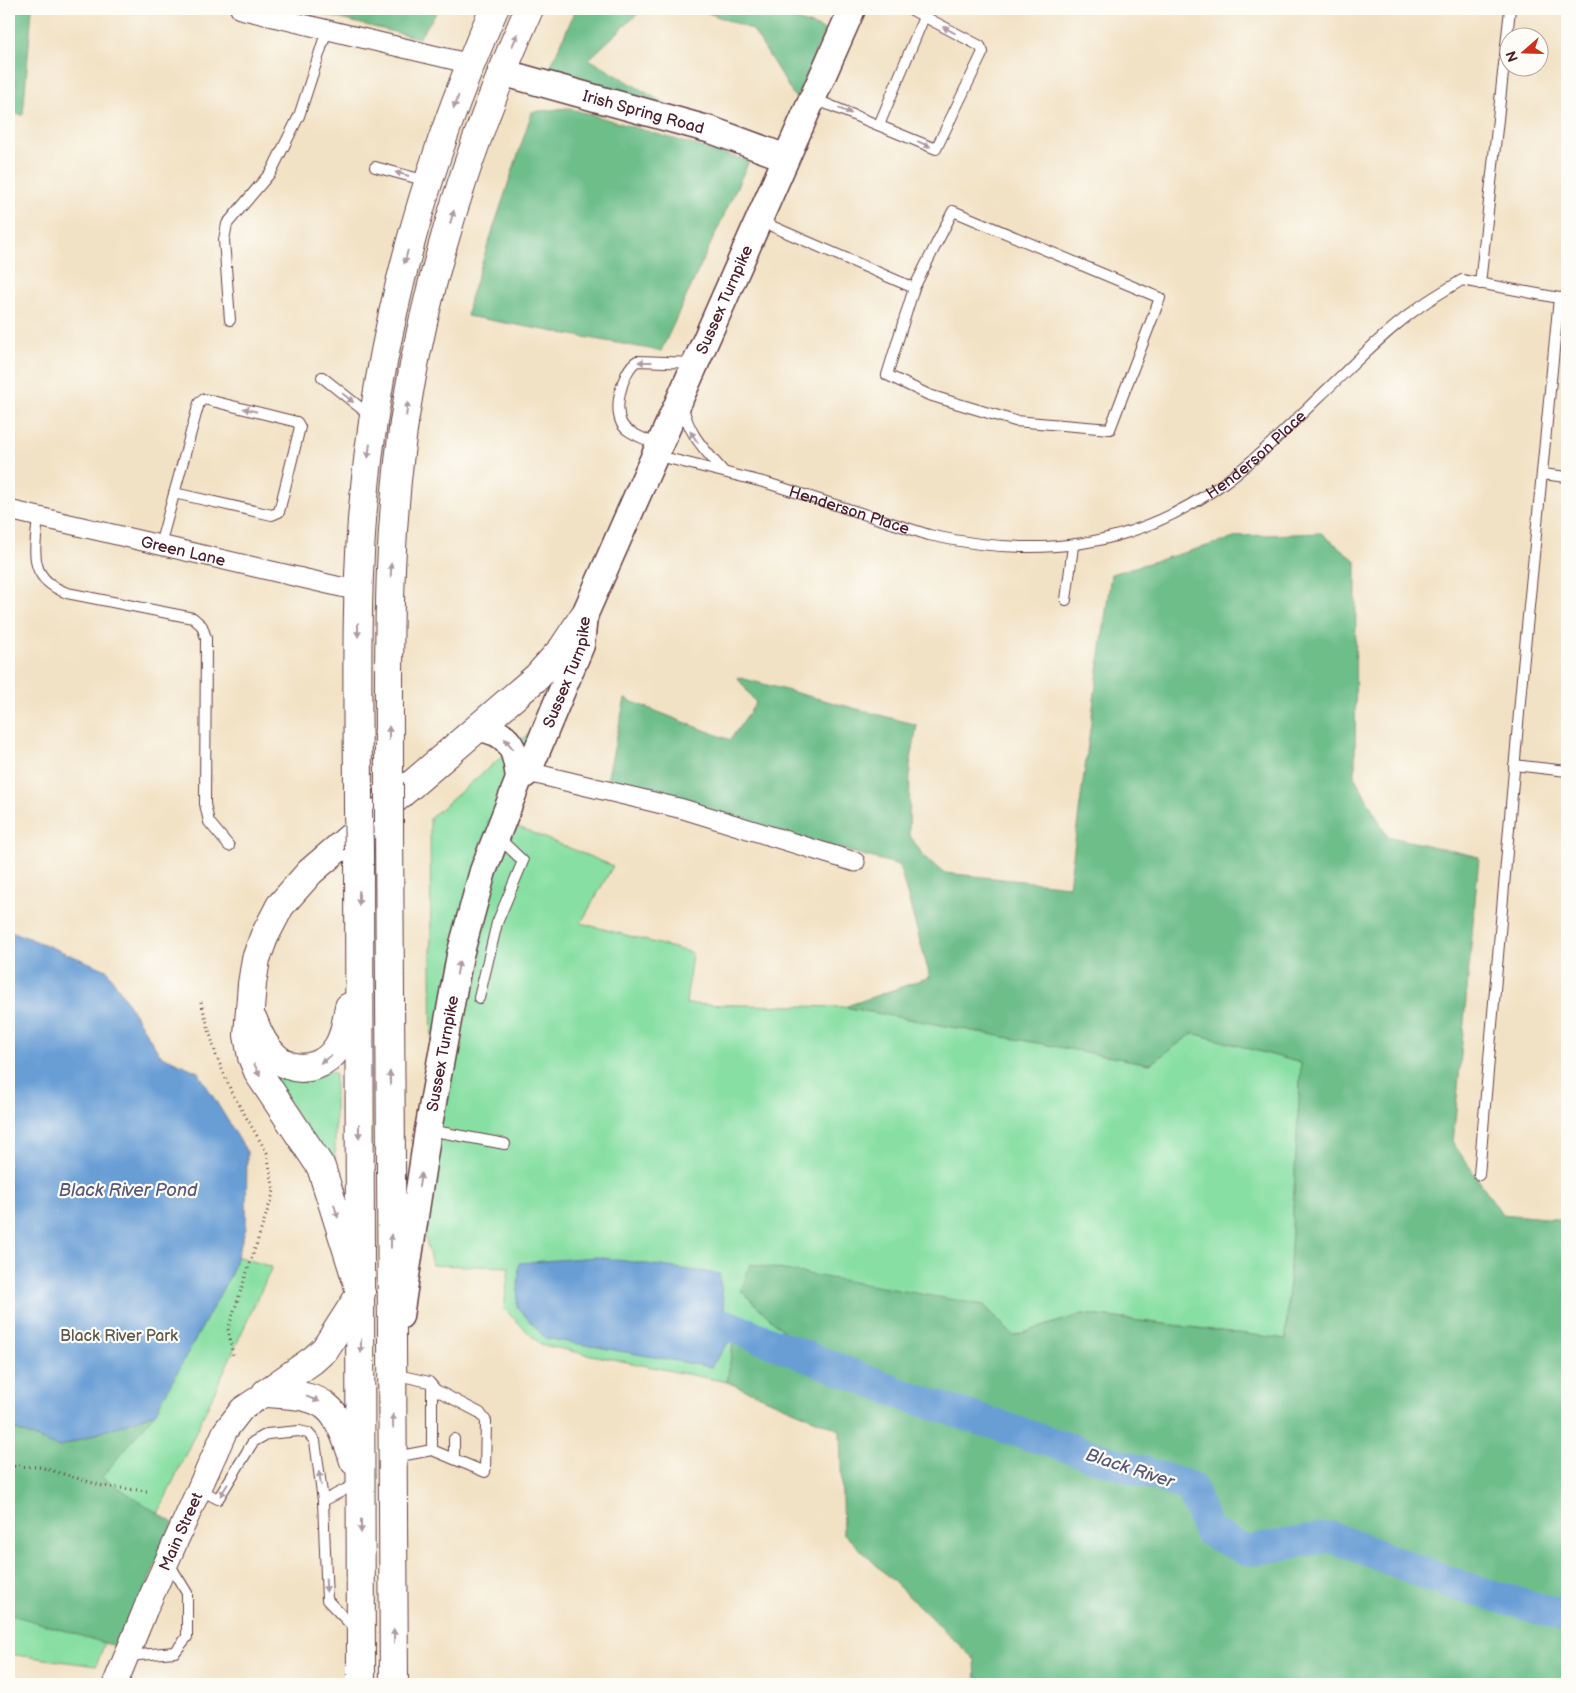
<svg xmlns="http://www.w3.org/2000/svg" width="1576" height="1693" font-family="'Balsamiq Sans',sans-serif">
<rect width="100%" height="100%" fill="#fdfcf7"/>
<filter id="ink" filterUnits="userSpaceOnUse"><feTurbulence type="fractalNoise" baseFrequency=".02" numOctaves="2"/><feDisplacementMap in="SourceGraphic" scale="10" xChannelSelector="R" yChannelSelector="G"/><feConvolveMatrix kernelMatrix="1 2 1 2 8 2 1 2 1" color-interpolation-filters="sRGB"/></filter>
<filter id="wash" filterUnits="userSpaceOnUse"><feTurbulence type="fractalNoise" baseFrequency=".0096" numOctaves="4" result="noise"/><feDisplacementMap in="SourceGraphic" scale="20" xChannelSelector="R" yChannelSelector="G"/><feGaussianBlur stdDeviation="1.12" result="paint"/><feColorMatrix in="noise" values="0 0 0 0 0 0 0 0 0 0 0 0 0 0 0 0 0 1.4 0 .05"/><feComposite in="paint" operator="in"/></filter>
<g filter="url(#wash)">
<rect width="100%" height="100%" fill="#f2e2c5"/>
<g fill="#87dfa3" stroke="#687f67">
<path d="M539 725 501 820 613 866 581 923 692 953 686 1004 844 1007 1150 1064 1193 1033 1301 1063 1286 1339 1083 1314 1013 1336 984 1305 741 1291 790 1336 734 1338 727 1382 541 1345 504 1309 509 1267 432 1265 423 1228 432 1088 430 818Z"/>
<path d="M265 1064 335 1073V1177Z"/>
<path d="M9 1187 272 1267 133 1568 96 1666 9 1654Z"/>
</g>
<g fill="#6dbe89" stroke="#5c6e5a">
<path d="M9 9H32L23 115 9 113Z"/>
<path d="M299 9H439L419 38Z"/>
<path d="M576 9H643L589 59 672 108 575 82 549 70Z"/>
<path d="M698 9H767L825 30 796 99 753 30Z"/>
<path d="M568 108 749 161 661 351 467 316 470 299 532 112Z"/>
<path d="M1321 533 1356 561 1355 778 1387 836 1479 857 1453 1143 1502 1214 1567 1220V1684H976L975 1660 843 1533 840 1430 727 1382 734 1338 789 1336 741 1291 750 1264 984 1305 1013 1336 1083 1314 1286 1339 1301 1063 1193 1033 1150 1064 844 1007 930 977 899 865 606 785 625 699 730 740 756 703 737 677 917 725 910 766 909 834 924 857 945 873 1069 886 1111 574 1241 536Z"/>
<path d="M155 1413 102 1477 173 1523 121 1648 9 1614V1427L59 1447Z"/>
</g>
<g fill="#699ed5" stroke="#5a5e80">
<path d="M9 930 107 970 160 1055 198 1072 247 1152 246 1228 231 1274 155 1413 59 1447 9 1427Z"/>
<path d="M596 1257 719 1274 729 1342 711 1367 545 1338 517 1307 519 1263Z"/>
</g>
<g fill="none" stroke-linecap="round" stroke-linejoin="round">
<path stroke="#699ed5" stroke-width="31" d="M727 1325 909 1397 1191 1487 1208 1531 1247 1551 1331 1537 1453 1584 1567 1617"/>
</g>
</g>
<g filter="url(#ink)">
<g fill="none" stroke-linecap="round" stroke-linejoin="round">
<defs>
<g id="service">
<path d="M812 98 936 149 983 52 980 46 910 9"/>
<path d="M879 125 924 17"/>
<path d="M375 167 427 181"/>
<path d="M760 221 914 288 887 375 929 395 1015 421 1110 429 1160 298 953 211 914 288"/>
<path d="M1480 284 1510 9"/>
<path d="M230 320 224 240 227 224 271 172 299 116 327 30"/>
<path d="M322 377 372 417"/>
<path d="M683 406C688 434 705 450 723 471"/>
<path d="M658 445C648 440 635 436 626 429 610 416 622 370 637 361L694 363"/>
<path id="s1" d="M655 455 767 483 929 535C1035 559 1130 550 1221 485 1256 460 1288 427 1319 397 1350 368 1380 336 1414 311 1429 299 1446 290 1462 280L1559 298 1567 297"/>
<path d="M1542 474 1567 477"/>
<path d="M38 517C35 552 27 578 67 593L193 618 202 626 206 638 205 804 209 822 229 846"/>
<path d="M160 545 199 403 204 399 297 422 300 427 279 512 272 515 174 493"/>
<path d="M1066 600 1073 546"/>
<path d="M1514 765 1567 771"/>
<path d="M479 998 497 923 523 861 498 837"/>
<path d="M429 1130 505 1144"/>
<path d="M1479 1175 1522 678 1559 298"/>
<path d="M393 1374 429 1382 436 1390 480 1413 486 1421 485 1472 432 1450 395 1457"/>
<path d="M432 1386V1450"/>
<path d="M454 1459V1439"/>
<path d="M199 1489 218 1499 253 1442 267 1434 299 1431 308 1433 315 1441 323 1501 358 1483"/>
<path d="M323 1501 327 1600 355 1629"/>
<path d="M127 1656 175 1652 187 1637V1593L168 1562"/>
</g>
<g id="minor">
<path d="M240 9 471 64"/>
<path id="s2" d="M9 510 358 591"/>
<path d="M528 772 683 809 855 862"/>
</g>
<g id="tertiary">
<path id="s3" d="M115 1684 145 1610 225 1431 242 1409 266 1393"/>
</g>
<g id="secondary">
<path id="s4" d="M501 72 711 130 784 157"/>
<path d="M478 728C510 732 516 749 519 779"/>
<path id="s5" d="M400 1316 428 1130 460 955 483 871 519 779 528 772 581 645 584 616 852 9"/>
</g>
<g id="trunk">
<path d="M389 782C389 652 386 520 409 392 432 260 475 131 529 9"/>
<path d="M358 809C358 713 355 616 362 520 376 343 422 171 494 9"/>
<path d="M389 823 394 1684"/>
<path d="M359 850 361 1684"/>
<path d="M254 1022C263 1048 284 1077 316 1065 325 1062 332 1056 337 1048 345 1037 346 1021 349 1007"/>
<path d="M360 1291 321 1167 259 1074 252 1057 248 1035 252 984 256 959 264 937 280 906 310 872 537 677 563 648 584 616"/>
<path d="M266 1393C327 1396 335 1402 354 1461"/>
<path d="M266 1393 313 1360 325 1349 361 1293"/>
</g>
</defs>
<use href="#service" stroke="#633c42" stroke-width="12"/>
<use href="#minor" stroke="#633c42" stroke-width="21"/>
<use href="#tertiary" stroke="#633c42" stroke-width="26"/>
<use href="#secondary" stroke="#633c42" stroke-width="29"/>
<use href="#trunk" stroke="#633c42" stroke-width="30"/>
<g stroke="#633c42" stroke-width="3" stroke-dasharray="1 4" stroke-linecap="butt">
<path d="M201 1002 216 1055 232 1093 267 1153 274 1191 228 1329 233 1355"/>
<path d="M9 1466 40 1467 103 1486 147 1491"/>
</g>
<use href="#service" stroke="#fff" stroke-width="10"/>
<use href="#minor" stroke="#fff" stroke-width="19"/>
<use href="#tertiary" stroke="#fff" stroke-width="24"/>
<use href="#secondary" stroke="#fff" stroke-width="26"/>
<use href="#trunk" stroke="#fff" stroke-width="28"/>
<defs>
<g id="trunk-bridge">
<path d="M389 782V823"/>
<path d="M358 809 359 850"/>
</g>
</defs>
<use href="#trunk-bridge" stroke="#633c42" stroke-width="30" stroke-linecap="butt"/>
<use href="#trunk-bridge" stroke="#fff" stroke-width="28"/>
</g>
<defs><path id="oneway-solid" d="M-6-.8H1V-3.2L6.5 0L1 3.2V.8H-6Z" transform="scale(1.25)"/></defs>
<g fill="#ae9aa0">
<use href="#oneway-solid" transform="translate(949 30) rotate(-152)"/>
<use href="#oneway-solid" transform="translate(515 40) rotate(-66)"/>
<use href="#oneway-solid" transform="translate(456 102) rotate(111)"/>
<use href="#oneway-solid" transform="translate(845 111) rotate(22)"/>
<use href="#oneway-solid" transform="translate(924 144) rotate(23)"/>
<use href="#oneway-solid" transform="translate(402 174) rotate(-165)"/>
<use href="#oneway-solid" transform="translate(452 217) rotate(-74)"/>
<use href="#oneway-solid" transform="translate(406 257) rotate(105)"/>
<use href="#oneway-solid" transform="translate(645 362) rotate(180)"/>
<use href="#oneway-solid" transform="translate(348 398) rotate(39)"/>
<use href="#oneway-solid" transform="translate(407 409) rotate(-83)"/>
<use href="#oneway-solid" transform="translate(250 410) rotate(-166)"/>
<use href="#oneway-solid" transform="translate(694 437) rotate(-124)"/>
<use href="#oneway-solid" transform="translate(369 451) rotate(97)"/>
<use href="#oneway-solid" transform="translate(391 570) rotate(-88)"/>
<use href="#oneway-solid" transform="translate(358 630) rotate(90)"/>
<use href="#oneway-solid" transform="translate(389 733) rotate(-90)"/>
<use href="#oneway-solid" transform="translate(509 744) rotate(-130)"/>
<use href="#oneway-solid" transform="translate(359 898) rotate(90)"/>
<use href="#oneway-solid" transform="translate(458 968) rotate(-80)"/>
<use href="#oneway-solid" transform="translate(326 1059) rotate(144)"/>
<use href="#oneway-solid" transform="translate(257 1070) rotate(66)"/>
<use href="#oneway-solid" transform="translate(390 1078) rotate(-90)"/>
<use href="#oneway-solid" transform="translate(359 1131) rotate(90)"/>
<use href="#oneway-solid" transform="translate(420 1180) rotate(-81)"/>
<use href="#oneway-solid" transform="translate(336 1211) rotate(73)"/>
<use href="#oneway-solid" transform="translate(391 1241) rotate(-90)"/>
<use href="#oneway-solid" transform="translate(361 1346) rotate(90)"/>
<use href="#oneway-solid" transform="translate(313 1399) rotate(21)"/>
<use href="#oneway-solid" transform="translate(393 1421) rotate(-91)"/>
<use href="#oneway-solid" transform="translate(320 1478) rotate(-98)"/>
<use href="#oneway-solid" transform="translate(224 1490) rotate(122)"/>
<use href="#oneway-solid" transform="translate(361 1526) rotate(90)"/>
<use href="#oneway-solid" transform="translate(326 1585) rotate(87)"/>
<use href="#oneway-solid" transform="translate(394 1636) rotate(-90)"/>
</g>
</g>
<g text-anchor="middle" stroke-width="4.5" stroke-linejoin="round" paint-order="stroke">
<g font-size="16" fill="#4a1f2b" stroke="#fdfcf7">
<text dy="6" stroke="none"><textPath href="#s4" startOffset="148">Irish Spring Road</textPath></text>
<text dy="6" stroke="none"><textPath href="#s5" startOffset="1076">Sussex Turnpike</textPath></text>
<text dy="6" stroke="none"><textPath href="#s1" startOffset="638">Henderson Place</textPath></text>
<text dy="6" stroke="none"><textPath href="#s1" startOffset="202">Henderson Place</textPath></text>
<text dy="6" stroke="none"><textPath href="#s2" startOffset="179">Green Lane</textPath></text>
<text dy="6" stroke="none"><textPath href="#s5" startOffset="671">Sussex Turnpike</textPath></text>
<text dy="6" stroke="none"><textPath href="#s5" startOffset="266">Sussex Turnpike</textPath></text>
<text dy="6" stroke="none"><textPath href="#s3" startOffset="166">Main Street</textPath></text>
</g>
<g font-size="16" fill="#5c594f" stroke="#fdfcf7">
<text x="119" y="1341">Black River Park</text>
</g>
<g font-size="18" font-style="italic" fill="#585877" stroke="#fdfcf7">
<text x="128" y="1196">Black River Pond</text>
<text transform="translate(1130 1468) rotate(18)" y="6">Black River</text>
</g>
</g>
<rect width="1576" height="1693" fill="none" stroke="#fdfcf7" stroke-width="30"/>
<g transform="translate(1524 52) rotate(250)"><circle r="24" fill="#fdfcf7" stroke="#b5a4a5"/>
<path d="M0-4L9 19L0 12L-9 19Z" fill="#c8321e"/>
<text y="-8" font-size="14" font-weight="bold" text-anchor="middle" fill="#4a1f2b">N</text>
</g>
</svg>
